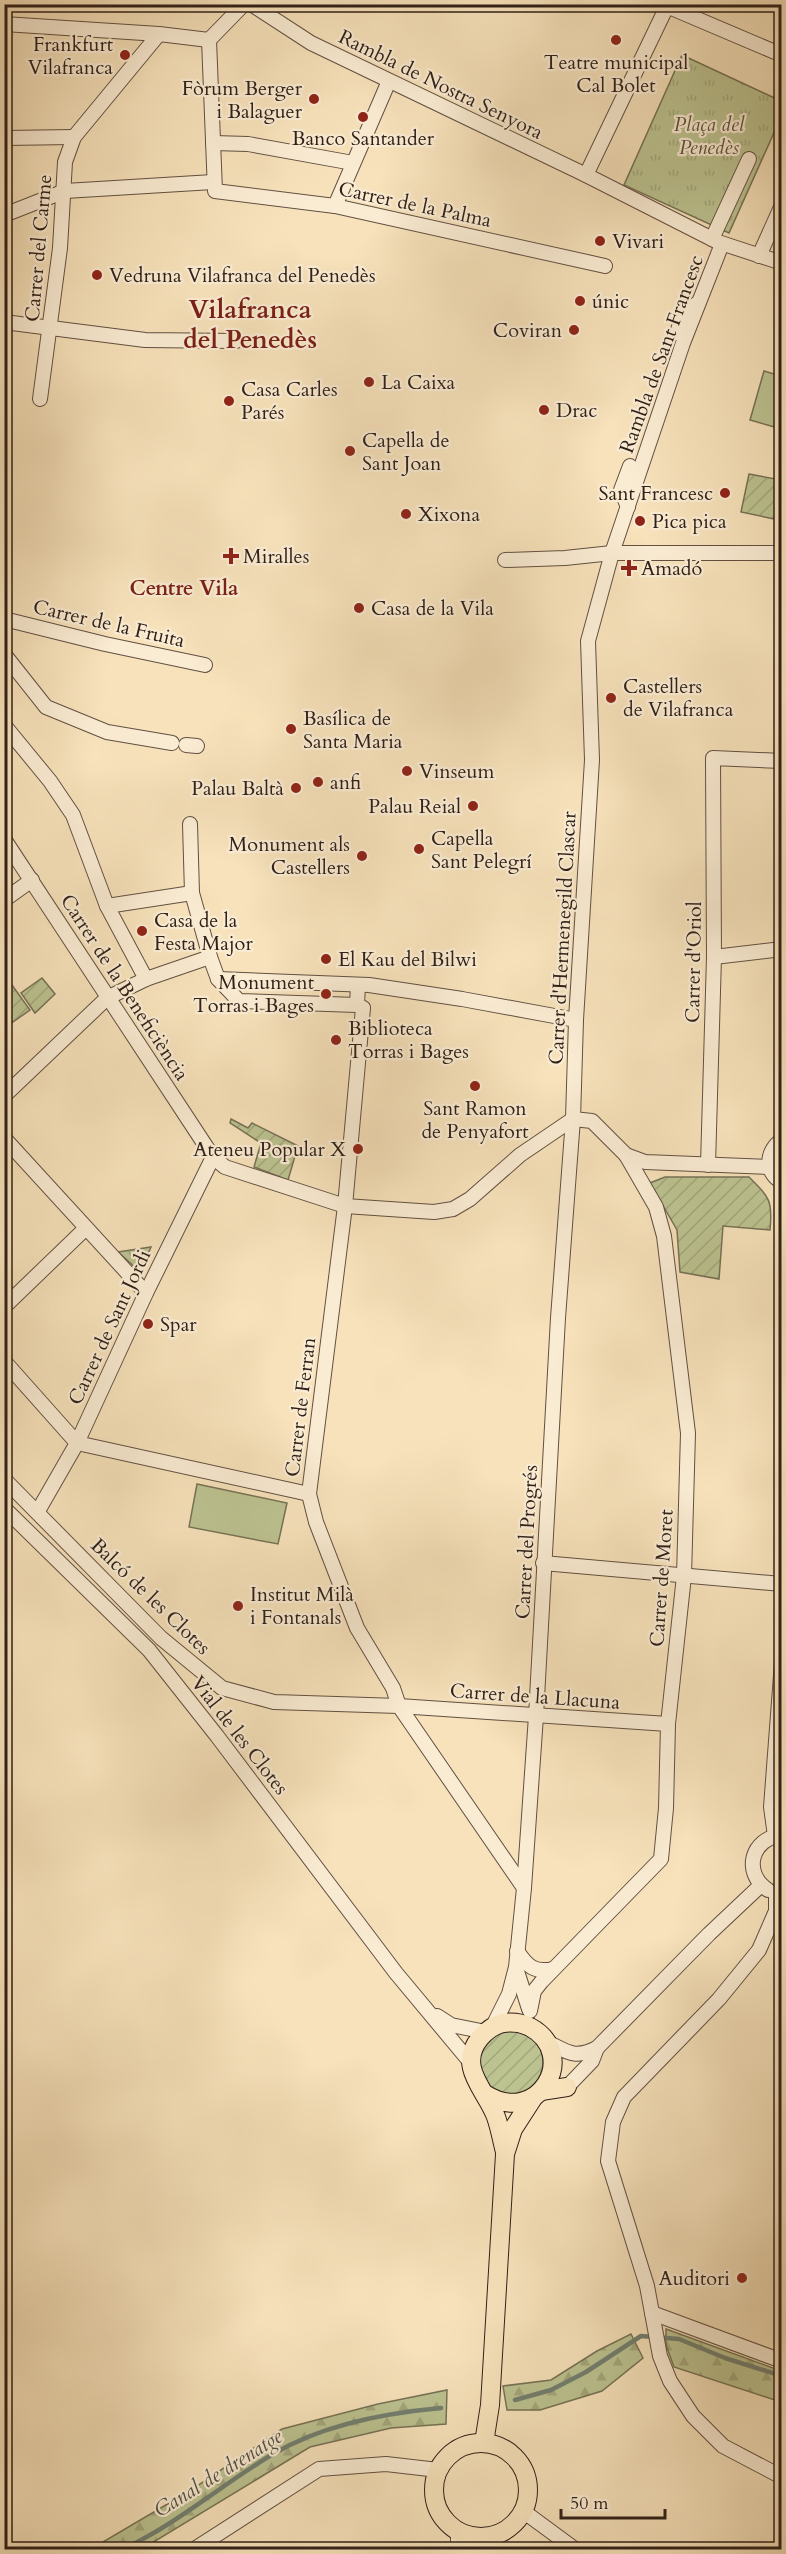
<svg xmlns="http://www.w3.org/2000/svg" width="786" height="2554" font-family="Cardo,serif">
<defs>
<pattern id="forest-firs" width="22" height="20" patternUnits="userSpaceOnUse" patternTransform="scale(1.5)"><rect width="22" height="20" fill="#bcc391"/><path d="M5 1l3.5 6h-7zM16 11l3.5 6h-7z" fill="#a2a77c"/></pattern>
<pattern id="park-tufts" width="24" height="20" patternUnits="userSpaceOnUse" patternTransform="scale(1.5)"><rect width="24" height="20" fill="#bcc391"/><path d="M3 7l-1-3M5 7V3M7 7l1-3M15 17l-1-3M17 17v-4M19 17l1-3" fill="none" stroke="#a2a77c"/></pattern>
<pattern id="garden-furrows" width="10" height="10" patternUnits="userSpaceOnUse" patternTransform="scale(1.5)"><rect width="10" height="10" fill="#bcc391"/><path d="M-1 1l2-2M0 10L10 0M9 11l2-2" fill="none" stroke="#a2a77c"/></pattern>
</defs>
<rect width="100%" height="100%" fill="#f7e2bb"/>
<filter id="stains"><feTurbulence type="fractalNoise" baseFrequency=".00333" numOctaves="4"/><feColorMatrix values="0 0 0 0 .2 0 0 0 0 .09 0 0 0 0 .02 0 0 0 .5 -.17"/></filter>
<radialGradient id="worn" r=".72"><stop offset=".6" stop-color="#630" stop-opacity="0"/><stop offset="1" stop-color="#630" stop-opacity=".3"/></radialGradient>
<g fill="#bcc391" stroke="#767255" stroke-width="1.5">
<path d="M764 371 781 376V415L778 428 750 420Z"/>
<path d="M197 1484 287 1503 278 1544 189 1527Z"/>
</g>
<g fill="url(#forest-firs)" stroke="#767255" stroke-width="1.5">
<path d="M666 2329 781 2371V2402L674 2367 666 2345Z"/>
<path d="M631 2334 643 2358 602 2391 540 2410H507L503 2386 551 2380 597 2351Z"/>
<path d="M447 2390 446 2424 391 2428 310 2447 142 2549H91L188 2492 282 2429 378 2404Z"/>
</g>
<g fill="url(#park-tufts)" stroke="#767255" stroke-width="1.5">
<path d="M682 55 781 101V117L729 233 624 185Z"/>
<path d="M151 1247 143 1266 136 1268 118 1252Z"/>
</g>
<g fill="url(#garden-furrows)" stroke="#767255" stroke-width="1.5">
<path d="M749 474 781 480 779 520 741 512Z"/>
<path d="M4 974 30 1010 10 1024 5 1012Z"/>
<path d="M42 978 55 994 35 1013 21 993Z"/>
<path d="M231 1119 248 1128 252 1123 298 1146 288 1180 254 1167 261 1143 230 1123Z"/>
<path d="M665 1177H749C769 1197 773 1200 770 1230L723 1226 719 1279 680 1272 677 1230 650 1183Z"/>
<circle cx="511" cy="2062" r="32"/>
</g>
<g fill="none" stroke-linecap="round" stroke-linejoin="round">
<g stroke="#727f70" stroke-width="4.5">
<path d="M515 2400 551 2390 586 2372 641 2336 679 2339 725 2358 782 2376"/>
<path d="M121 2550C176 2525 221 2485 273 2454 322 2425 385 2413 441 2408"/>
</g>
<defs>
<g id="minor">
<path d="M251 4 311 43 586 175 718 242 782 263"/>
<path d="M662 4 782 55"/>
<path d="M4 24 159 34 209 40"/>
<path d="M209 40 215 191 335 206 605 266"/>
<path d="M209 40 244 4"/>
<path d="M4 138 74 137"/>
<path d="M213 143 248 144 353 163"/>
<path d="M586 175 668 4"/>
<path d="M335 206 389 81"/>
<path d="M4 215 65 191 213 182"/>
<path d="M712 239 749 159"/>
<path d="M759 256 782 205"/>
<path d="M4 322 145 340 236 341"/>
<path d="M677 333 684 312 698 303"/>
<path d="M40 399 60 248 65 162 74 137 159 34"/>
<path d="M628 507 621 490 630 466"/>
<path d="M505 560 565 558 612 553H782"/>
<path d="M4 619 105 644 205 665"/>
<path d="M4 654 46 707 107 732 172 743"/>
<path d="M4 725 50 781 73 815 107 906 146 979"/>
<path d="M186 745 197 746"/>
<path d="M190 824 192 893 210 957 218 979 239 1001 357 1005"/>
<path d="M4 839 213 1157 225 1167 345 1206 434 1212 453 1209 470 1199 520 1155 573 1119"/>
<path d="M4 900 32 880"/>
<path d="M107 906 192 893"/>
<path d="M714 957 782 949"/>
<path d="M218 979 369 985 462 999 576 1020"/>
<path d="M358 985 357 1005 363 1008 345 1206 309 1494 316 1522 357 1628 393 1688 399 1706 524 1888"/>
<path d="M4 1096 107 998 146 979 210 957"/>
<path d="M573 1119 592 1121 626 1155 645 1162 769 1167"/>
<path d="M4 1138 146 1293"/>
<path d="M782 1140C766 1150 764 1173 782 1182"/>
<path d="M708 1165 714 957 713 758 782 761"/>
<path d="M4 1307 86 1228"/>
<path d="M4 1361 77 1443 309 1494"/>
<path d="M4 1479 161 1638 222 1688 274 1702 399 1706 668 1724"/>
<path d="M4 1508 149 1650 217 1736 396 1973 471 2063"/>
<path d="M38 1511 77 1443 146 1293 213 1157"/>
<path d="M543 1563 782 1584"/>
<path d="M775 1836 771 1807 782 1662"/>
<path d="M768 1890C742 1873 751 1838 782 1835"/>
<path d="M776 1893V1911L759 1950 719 1999 624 2097 613 2122 608 2161 647 2286 660 2356 670 2381 693 2416 723 2446 782 2477"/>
<path d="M517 1951C527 1966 534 1973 553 1969"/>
<path d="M516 1968 529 2009"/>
<path d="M530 2011 534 1991 542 1981 661 1859 666 1808 668 1724 684 1576 688 1433 664 1236 656 1207 626 1155"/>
<path d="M437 2016 451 2025 486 2032"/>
<path d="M492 2028 509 1994 516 1967 524 1888 536 1716 558 1318 573 1119 576 1020 592 760 588 641 612 553 683 343 722 244"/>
<path d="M545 2041C567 2051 573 2060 597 2048L709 1934 761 1885"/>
<path d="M567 2087 592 2061 597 2048"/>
<path d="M652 2313 782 2361"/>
<path d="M523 2511 576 2550"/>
<path d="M458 2531V2550"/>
<path d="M193 2550 319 2469 386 2464 438 2470"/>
</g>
<g id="major">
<path d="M541 2091 567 2087"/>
<path d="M485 2094C539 2128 580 2054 530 2027 522 2023 511 2022 503 2023 494 2025 486 2031 480 2038 456 2067 487 2091 496 2117 500 2128 502 2141 505 2152"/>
<path d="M484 2443 490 2405 505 2154 513 2129 533 2098"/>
<circle cx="481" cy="2490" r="47"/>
</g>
</defs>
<use href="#minor" stroke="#625042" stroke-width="16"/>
<use href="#major" stroke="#302019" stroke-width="20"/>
<use href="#minor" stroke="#faecd3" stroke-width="14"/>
<use href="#major" stroke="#f7e2bb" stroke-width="18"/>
</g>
<g fill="#8f2418" stroke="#faecd3" stroke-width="2">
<circle cx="616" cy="40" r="6"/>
<circle cx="125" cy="55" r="6"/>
<circle cx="314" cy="99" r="6"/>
<circle cx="363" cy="117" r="6"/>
<circle cx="600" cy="241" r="6"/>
<circle cx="97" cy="275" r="6"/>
<circle cx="580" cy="301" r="6"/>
<circle cx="574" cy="330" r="6"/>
<circle cx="369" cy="382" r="6"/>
<circle cx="229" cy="401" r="6"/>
<circle cx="544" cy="410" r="6"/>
<circle cx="350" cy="451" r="6"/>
<circle cx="725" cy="493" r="6"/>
<circle cx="406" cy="514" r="6"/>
<circle cx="640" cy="521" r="6"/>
<path d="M228 547h6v6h6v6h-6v6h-6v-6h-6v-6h6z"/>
<path d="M626 559h6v6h6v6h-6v6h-6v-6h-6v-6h6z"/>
<circle cx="359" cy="608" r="6"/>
<circle cx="611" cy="698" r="6"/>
<circle cx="291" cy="729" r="6"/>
<circle cx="407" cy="771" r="6"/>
<circle cx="318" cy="782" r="6"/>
<circle cx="296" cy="788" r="6"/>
<circle cx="473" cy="806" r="6"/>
<circle cx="419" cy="849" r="6"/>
<circle cx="362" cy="856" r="6"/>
<circle cx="142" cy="931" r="6"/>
<circle cx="326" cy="959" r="6"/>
<circle cx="326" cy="994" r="6"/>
<circle cx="336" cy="1040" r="6"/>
<circle cx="475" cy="1086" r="6"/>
<circle cx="358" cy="1149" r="6"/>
<circle cx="148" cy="1324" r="6"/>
<circle cx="238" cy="1606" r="6"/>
<circle cx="742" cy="2278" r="6"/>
</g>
<g text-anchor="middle" stroke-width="4.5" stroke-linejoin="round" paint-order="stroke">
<g font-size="20" fill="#302019" stroke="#faecd3" text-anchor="start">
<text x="113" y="51" text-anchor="end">Frankfurt<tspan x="113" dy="23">Vilafranca</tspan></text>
<text x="616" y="69" text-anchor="middle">Teatre municipal<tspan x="616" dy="23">Cal Bolet</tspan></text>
<text x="302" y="95" text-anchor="end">Fòrum Berger<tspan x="302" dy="23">i Balaguer</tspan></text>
<text x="363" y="145" text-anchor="middle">Banco Santander</text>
<text x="612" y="248">Vivari</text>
<text x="109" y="282">Vedruna Vilafranca del Penedès</text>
<text x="592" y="308">únic</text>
<text x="562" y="337" text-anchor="end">Coviran</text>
<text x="381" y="389">La Caixa</text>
<text x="241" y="396">Casa Carles<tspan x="241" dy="23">Parés</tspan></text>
<text x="556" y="417">Drac</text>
<text x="362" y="447">Capella de<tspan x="362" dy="23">Sant Joan</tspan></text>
<text x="713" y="500" text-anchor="end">Sant Francesc</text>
<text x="418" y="521">Xixona</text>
<text x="652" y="528">Pica pica</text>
<text x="243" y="563">Miralles</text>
<text x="641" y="575">Amadó</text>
<text x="371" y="615">Casa de la Vila</text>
<text x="623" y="693">Castellers<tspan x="623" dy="23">de Vilafranca</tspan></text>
<text x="303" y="725">Basílica de<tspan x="303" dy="23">Santa Maria</tspan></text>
<text x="419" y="778">Vinseum</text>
<text x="330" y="789">anfi</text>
<text x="284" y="795" text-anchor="end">Palau Baltà</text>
<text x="461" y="813" text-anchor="end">Palau Reial</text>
<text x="431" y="845">Capella<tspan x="431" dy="23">Sant Pelegrí</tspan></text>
<text x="350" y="851" text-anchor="end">Monument als<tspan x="350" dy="23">Castellers</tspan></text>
<text x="154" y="927">Casa de la<tspan x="154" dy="23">Festa Major</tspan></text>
<text x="338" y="966">El Kau del Bilwi</text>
<text x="314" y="989" text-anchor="end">Monument<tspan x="314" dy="23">Torras i Bages</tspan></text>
<text x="348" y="1035">Biblioteca<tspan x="348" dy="23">Torras i Bages</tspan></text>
<text x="475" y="1115" text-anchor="middle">Sant Ramon<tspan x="475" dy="23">de Penyafort</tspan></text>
<text x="346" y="1156" text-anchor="end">Ateneu Popular X</text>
<text x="160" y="1331">Spar</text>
<text x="250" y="1601">Institut Milà<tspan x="250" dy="23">i Fontanals</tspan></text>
<text x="730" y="2285" text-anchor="end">Auditori</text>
</g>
<g font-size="20" fill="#302019" stroke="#faecd3">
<text transform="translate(441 84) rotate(26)" y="7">Rambla de Nostra Senyora</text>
<text transform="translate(415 204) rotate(12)" y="7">Carrer de la Palma</text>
<text transform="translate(38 248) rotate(-85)" y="7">Carrer del Carme</text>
<text transform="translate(661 354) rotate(-70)" y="7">Rambla de Sant Francesc</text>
<text transform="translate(109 623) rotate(13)" y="7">Carrer de la Fruita</text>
<text transform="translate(562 938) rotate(-87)" y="7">Carrer d'Hermenegild Clascar</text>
<text transform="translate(693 962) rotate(-89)" y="7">Carrer d'Oriol</text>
<text transform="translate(125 987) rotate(57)" y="7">Carrer de la Beneficiència</text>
<text transform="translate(109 1327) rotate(-65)" y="7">Carrer de Sant Jordi</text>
<text transform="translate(300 1407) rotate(-83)" y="7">Carrer de Ferran</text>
<text transform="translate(526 1542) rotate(-87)" y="7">Carrer del Progrés</text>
<text transform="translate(661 1578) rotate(-86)" y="7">Carrer de Moret</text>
<text transform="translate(151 1596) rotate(44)" y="7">Balcó de les Clotes</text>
<text transform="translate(535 1696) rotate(4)" y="7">Carrer de la Llacuna</text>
<text transform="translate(240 1735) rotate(52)" y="7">Vial de les Clotes</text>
</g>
<g font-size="20" font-style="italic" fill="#5a513d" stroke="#faecd3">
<text x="709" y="131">Plaça del<tspan x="709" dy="23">Penedès</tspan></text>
</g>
<g font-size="21" font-weight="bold" fill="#7a1f14" stroke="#faecd3">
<text x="184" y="595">Centre Vila</text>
</g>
<g font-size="21" font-style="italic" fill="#515044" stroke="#faecd3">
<text transform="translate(218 2473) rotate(-32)" y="7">Canal de drenatge</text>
</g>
<g font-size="26" font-weight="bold" fill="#7a1f14" stroke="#faecd3">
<text x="250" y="318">Vilafranca<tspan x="250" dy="30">del Penedès</tspan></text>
</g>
</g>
<rect width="786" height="2554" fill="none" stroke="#f7e2bb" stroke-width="24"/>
<rect x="6" y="6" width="774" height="2542" fill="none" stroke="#302019" stroke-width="3"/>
<rect x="12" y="12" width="762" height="2530" fill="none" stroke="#302019" stroke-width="1.5"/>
<path d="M561 2509v9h104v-9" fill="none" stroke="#302019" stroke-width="3"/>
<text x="570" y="2509" font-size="18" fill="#302019" stroke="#faecd3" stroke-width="4.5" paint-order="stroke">50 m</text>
<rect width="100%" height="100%" filter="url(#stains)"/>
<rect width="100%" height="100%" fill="url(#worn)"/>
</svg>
